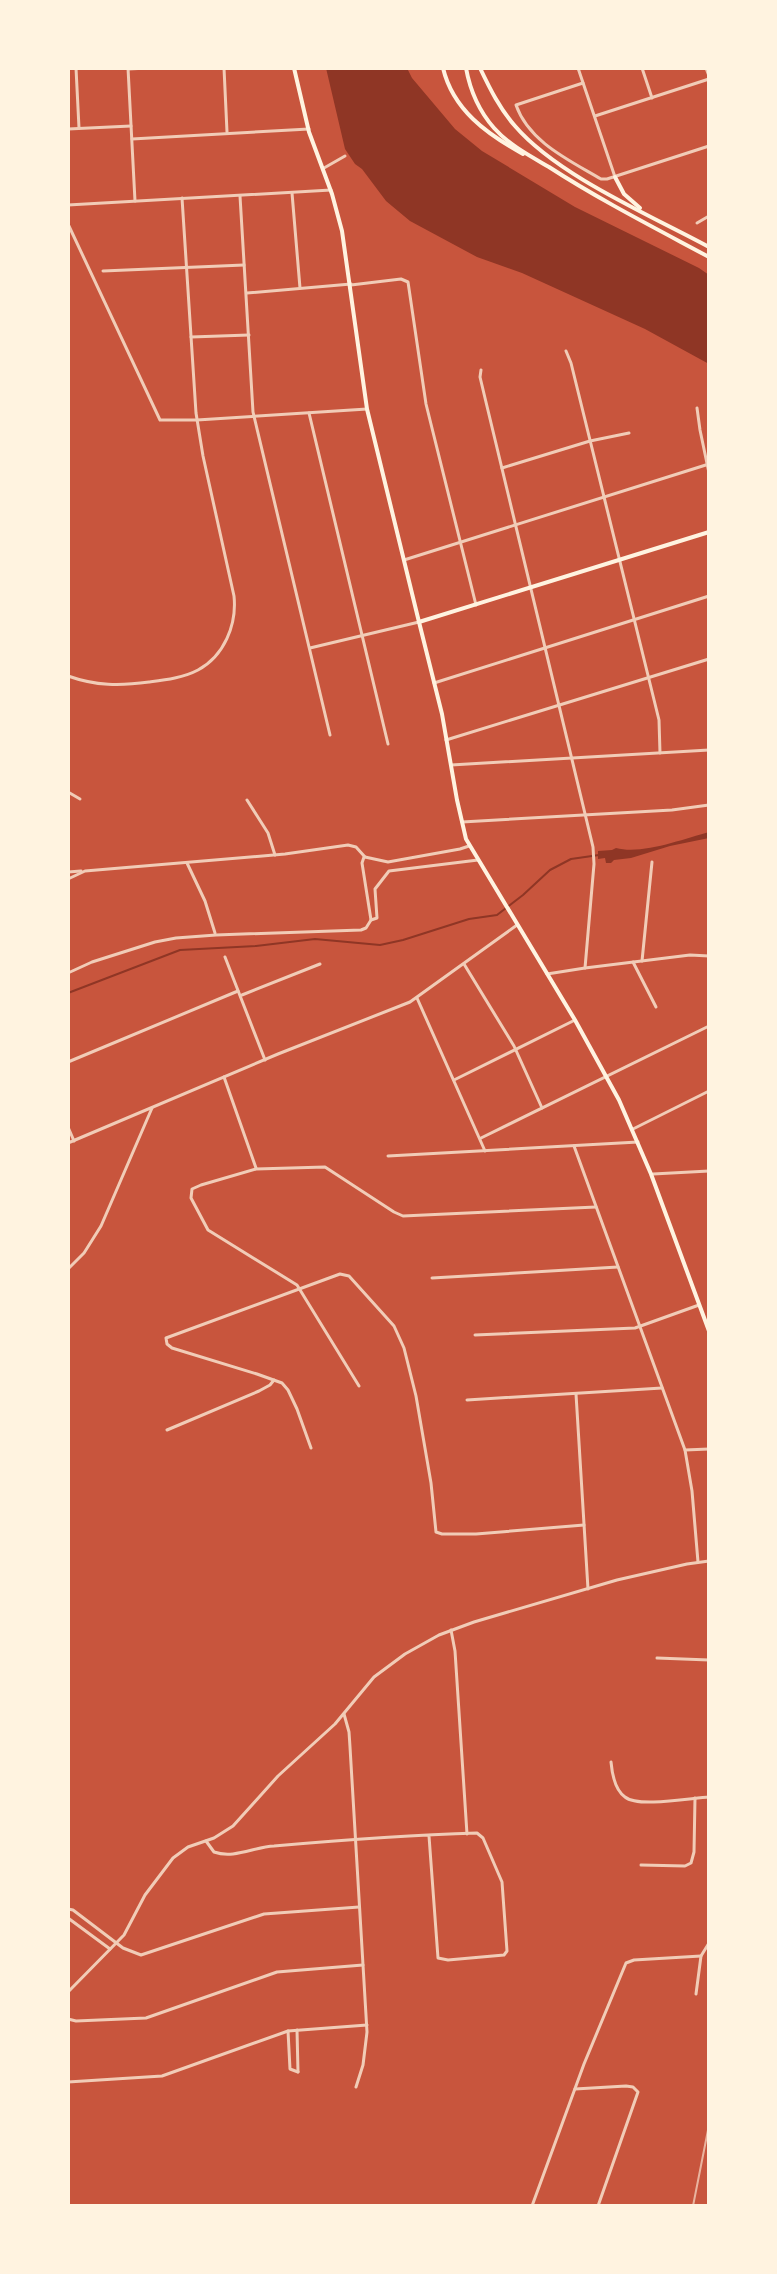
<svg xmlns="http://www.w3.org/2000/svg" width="777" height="2274" font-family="Karla,sans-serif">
<rect width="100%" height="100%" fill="#c8553d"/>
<g fill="#8f3625">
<path d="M326 68H407L412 78 455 129 482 151 575 207 699 268 709 275V364L645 329 522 273 477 257 410 221 386 201 362 169 355 164 345 149Z"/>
<path d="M709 832V838L670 846 631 858 614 860 611 863H606L605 858 598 859V851L612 850 616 848C642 855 683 839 709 832Z"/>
</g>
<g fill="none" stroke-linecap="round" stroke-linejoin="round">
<path stroke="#8f3625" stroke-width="2" d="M68 993 180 950 256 946 315 939 380 945 403 940 469 919 497 915 523 895 550 870 571 859 599 855"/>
<g stroke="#f1ccb7" stroke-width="3">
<path d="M76 68 79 128"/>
<path d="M128 68 135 201"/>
<path d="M224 68 227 132"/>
<path d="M642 68 652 98"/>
<path d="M706 68 709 76"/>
<path d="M128 69 148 68"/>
<path d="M583 83 516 105C529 142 569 160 601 179H607L709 146"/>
<path d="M595 116 709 79"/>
<path d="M68 129 131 126"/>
<path d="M132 139 309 129"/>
<path d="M324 168 345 156"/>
<path d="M292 193 300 288"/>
<path d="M240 196 253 412 330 735"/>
<path d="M68 205 331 190"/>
<path d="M697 223 709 216"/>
<path d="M68 224 160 420H197L367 409"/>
<path d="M103 271 244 265"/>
<path d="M351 285 401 279 408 282 426 404 476 605"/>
<path d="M247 293 351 284"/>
<path d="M191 337 249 335"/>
<path d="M566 351 571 363 659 720 660 753"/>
<path d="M481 370 480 377 485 398 593 847 594 864 585 968"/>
<path d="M697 408 700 430 709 473"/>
<path d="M309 413 388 744"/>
<path d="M502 468 590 441 629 433"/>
<path d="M404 560 709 464"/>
<path d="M310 648 419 622"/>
<path d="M68 676C96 686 120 686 149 682 165 680 183 678 198 670 224 656 237 625 234 596L203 456 196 413 182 198"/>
<path d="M434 683 709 596"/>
<path d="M446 740 709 659"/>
<path d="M451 765 709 750"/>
<path d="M68 792 80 799"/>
<path d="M247 800 268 833 275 855"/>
<path d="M462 822 672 810 709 805"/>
<path d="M364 857 362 863 371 920"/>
<path d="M365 857 388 862 460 849 469 846"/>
<path d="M187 863 205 901 215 933"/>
<path d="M68 872 81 871"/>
<path d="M68 879 85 871 285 854 348 845 356 847 365 857"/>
<path d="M225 957 265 1060"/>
<path d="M642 961 652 862"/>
<path d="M633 962 656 1007"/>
<path d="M464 964 514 1046 542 1108"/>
<path d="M68 973 92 962 155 942 176 938 216 935 361 930 366 928 371 920 377 918 375 889 389 871 478 860"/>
<path d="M547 974 585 968 690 955 709 956"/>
<path d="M242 995 320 964"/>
<path d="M417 998 485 1151"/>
<path d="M68 1062 238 991"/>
<path d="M224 1077 256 1168"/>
<path d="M454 1080 575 1020"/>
<path d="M68 1127 74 1141"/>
<path d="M633 1129 709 1091"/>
<path d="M481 1138 709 1026"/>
<path d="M574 1146 685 1450 692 1491 698 1562"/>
<path d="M388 1156 638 1142"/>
<path d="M653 1174 709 1171"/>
<path d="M432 1278 618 1267"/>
<path d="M475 1335 635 1328 699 1305"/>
<path d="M359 1386 297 1285 208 1230 191 1198 192 1189 201 1185 256 1169 325 1167 394 1212 403 1216 596 1207"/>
<path d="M576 1394 588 1589"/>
<path d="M467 1400 662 1388"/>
<path d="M167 1430 259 1391 270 1385 274 1380"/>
<path d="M311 1448 297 1409 288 1390 282 1383 257 1374 172 1348 167 1344 166 1338 340 1274 349 1276 394 1326 404 1348 416 1396 431 1483 436 1532 442 1534H476L584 1525"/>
<path d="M685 1450 709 1449"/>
<path d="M451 1630 455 1651 467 1834"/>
<path d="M657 1658 709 1660"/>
<path d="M344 1714 349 1732 350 1747 367 2032 363 2065 356 2087"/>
<path d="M611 1762C612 1773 615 1790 625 1797 638 1808 691 1798 709 1797"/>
<path d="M206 1841 214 1852C234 1859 254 1847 274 1846 342 1840 410 1835 477 1833L483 1838 502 1882 507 1951 504 1955 448 1960 438 1958 429 1836"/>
<path d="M641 1865 685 1866 691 1863 694 1852 695 1798"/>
<path d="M68 1909 73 1910 123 1948 141 1955 264 1914 359 1907"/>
<path d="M68 1918 110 1949"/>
<path d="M68 1992 124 1935 145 1895 173 1858 188 1847 214 1838 233 1826 278 1776 335 1724 374 1677 405 1654 439 1635 474 1622 617 1580 687 1564 709 1561"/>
<path d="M696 1994 701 1956 709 1943"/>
<path d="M68 2019 76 2021 146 2018 277 1972 363 1965"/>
<path d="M297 2030 298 2072"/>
<path d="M288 2031 290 2069 298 2072"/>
<path d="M68 2082 162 2076 288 2031 367 2025"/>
<path d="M575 2089 626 2086 633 2087 638 2092 598 2206"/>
<path d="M532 2206 584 2064 626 1963 634 1960 701 1956"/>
</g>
<g stroke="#f1ccb7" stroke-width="3">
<path d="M578 68 615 177"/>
<path d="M68 1143 278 1054 410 1002 517 925"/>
<path d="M68 1269 84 1253 101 1226 152 1108"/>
</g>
<path stroke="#fff3e0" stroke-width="4" d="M294 68 309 132 332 194 342 231 367 409 419 622"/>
<g stroke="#fff3e0" stroke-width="4">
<path d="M443 68C453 110 487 134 523 154"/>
<path d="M466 68C470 90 479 111 494 128 509 145 530 156 549 167 600 200 655 228 709 257"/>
<path d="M480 68C490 89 500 109 515 126 558 176 650 215 709 247"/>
<path d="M615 177 624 194 640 208"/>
<path d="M709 532 419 622 442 714 457 800 466 839 575 1020 619 1100 651 1174 709 1331"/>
</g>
<path stroke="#e9b49f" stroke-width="2" d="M693 2206 709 2125"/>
</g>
<rect width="777" height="2274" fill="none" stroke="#fff3e0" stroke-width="140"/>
</svg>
